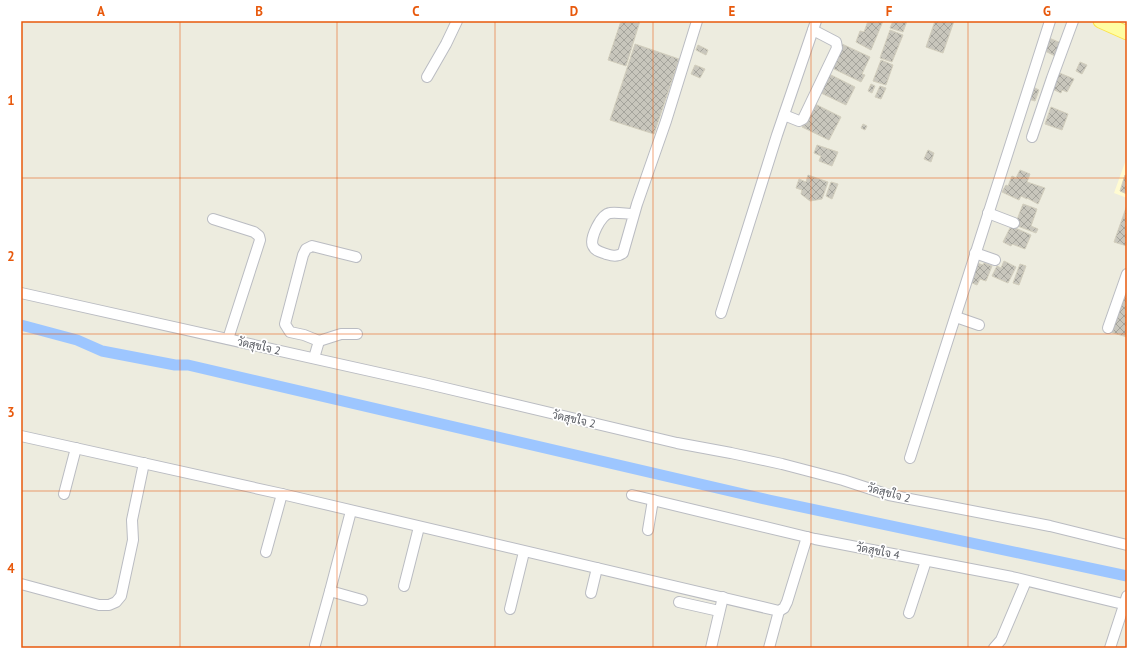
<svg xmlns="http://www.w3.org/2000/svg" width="1148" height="669" font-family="'PT Sans',Sarabun,sans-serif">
<defs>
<pattern id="building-cross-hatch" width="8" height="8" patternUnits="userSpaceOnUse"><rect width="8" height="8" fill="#c8c6bc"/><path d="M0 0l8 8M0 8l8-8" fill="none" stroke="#a5a49c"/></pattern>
</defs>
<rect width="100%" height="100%" fill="#edecdf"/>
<path fill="#fffbd2" d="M1127 157V198L1114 193Z"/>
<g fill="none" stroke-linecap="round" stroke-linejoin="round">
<path stroke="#9dc6ff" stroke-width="11" d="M21 325 77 340 102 351 175 365H188L769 500 1127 576"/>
</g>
<g fill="url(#building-cross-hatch)" stroke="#d2cebd">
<path d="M621 21H640L626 66 608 60Z"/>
<path d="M868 21H883L871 50 856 42 860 31 864 32Z"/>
<path d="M893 21H907L903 32 890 28Z"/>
<path d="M935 21H954L943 53 926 47Z"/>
<path d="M890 30 903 35 892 62 880 58Z"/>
<path d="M1049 38 1061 43 1055 56 1043 50Z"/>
<path d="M635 44 679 59 654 134 610 120Z"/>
<path d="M842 44 870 57 862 74 865 75 861 82 830 67Z"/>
<path d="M698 45 708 50 706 55 696 50Z"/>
<path d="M881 60 893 65 886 85 873 81Z"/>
<path d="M1080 62 1087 65 1082 74 1076 71Z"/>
<path d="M695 65 705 69 700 78 691 74Z"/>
<path d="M1057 72 1074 79 1067 92 1062 90 1061 93 1050 88Z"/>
<path d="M827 73 855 87 846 105 819 92Z"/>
<path d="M871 84 875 86 872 93 868 91Z"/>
<path d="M880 86 886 88 881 99 875 97Z"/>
<path d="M1033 87 1039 90 1035 101 1028 99Z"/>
<path d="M813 103 841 117 829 140 802 127Z"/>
<path d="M1051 107 1068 114 1062 130 1045 124Z"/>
<path d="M863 124 867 126 865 130 861 128Z"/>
<path d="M817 145 838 152 832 166 819 161 821 156 814 153Z"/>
<path d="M928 150 934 153 931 162 924 159Z"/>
<path d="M1020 170 1030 174 1027 182 1045 188 1038 204 1027 198V199L1021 196 1019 200 1002 192 1006 185 1008 186 1012 176 1016 178Z"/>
<path d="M808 175 828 182 822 199 810 201 801 194 802 190 796 188 799 179 806 182Z"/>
<path d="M1125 175 1127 176V194L1120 191Z"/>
<path d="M831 182 838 184 832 199 826 196Z"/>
<path d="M1023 204 1037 209 1031 226 1038 229 1036 233 1015 225Z"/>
<path d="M1127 205V246L1114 242Z"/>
<path d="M1011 226 1031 235 1025 249 1012 244 1011 246 1003 242Z"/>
<path d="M1004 261 1016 267 1008 283 992 276 997 266 1001 268Z"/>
<path d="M977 263 983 265 984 263 992 266 986 281 980 279 977 285 970 282Z"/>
<path d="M1020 264 1026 266 1019 285 1013 283Z"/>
<path d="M1127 280V337L1110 332Z"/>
</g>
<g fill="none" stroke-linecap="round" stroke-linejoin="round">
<defs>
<g id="minor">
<path d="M427 77 446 44 457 21"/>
<path d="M784 115 799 121 803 119 837 48 836 42 813 30"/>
<path d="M1032 137 1052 78 1073 21"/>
<path d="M988 213 1014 223"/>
<path d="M634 214C627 214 617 212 610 213 601 214 589 239 593 246 595 251 601 252 606 254 613 256 617 257 623 253L637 204 666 121 697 21"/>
<path d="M213 219 254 232 259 236 260 240 228 339"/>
<path d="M975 253 995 260"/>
<path d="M21 293 424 383 677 443 731 453 782 464 843 480 889 495 1050 526 1127 545"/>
<path d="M721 313 777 135 816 21"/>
<path d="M956 317 979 325"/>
<path d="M1108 328 1127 274"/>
<path d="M319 341 341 334H357"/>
<path d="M314 358 319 341 304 335 290 332 285 324 303 255 306 249 312 246 356 257"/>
<path d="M21 436 282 494 779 611 784 608 787 602 807 537"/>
<path d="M910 458 1050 21"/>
<path d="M64 494 76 448"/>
<path d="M632 495 815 539 1012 577 1127 605"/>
<path d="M648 530 653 500"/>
<path d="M266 552 282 494"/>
<path d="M21 584 99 605H109L116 602 121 596 133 540 132 520 144 463"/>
<path d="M404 586 419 527"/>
<path d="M330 591 362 600"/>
<path d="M591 593 597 568"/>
<path d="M679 602 719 611"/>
<path d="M510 609 524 552"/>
<path d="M909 613 926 561"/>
<path d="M315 645 330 591 351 511"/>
<path d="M711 648 723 597"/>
<path d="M769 648 779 611"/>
<path d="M994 648 1001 640 1026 581"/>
<path d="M1110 648 1127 596"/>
</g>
<path id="major" d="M1100 21 1127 33"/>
</defs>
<use href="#minor" stroke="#babcc2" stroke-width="12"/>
<use href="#major" stroke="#fce348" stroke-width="15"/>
<use href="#minor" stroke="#fff" stroke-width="10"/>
<use href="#major" stroke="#fffda2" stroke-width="13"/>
</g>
<path fill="none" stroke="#e8590c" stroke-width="1" stroke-opacity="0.55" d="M180 21V648M337 21V648M495 21V648M653 21V648M811 21V648M968 21V648M21 178H1127M21 334H1127M21 491H1127"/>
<g text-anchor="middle" stroke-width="3.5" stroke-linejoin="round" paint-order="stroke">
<g font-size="11" fill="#585b62" stroke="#fff">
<text transform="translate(259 346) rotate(13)" y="4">วัดสุขใจ 2</text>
<text transform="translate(574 419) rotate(13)" y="4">วัดสุขใจ 2</text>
<text transform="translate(889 493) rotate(15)" y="4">วัดสุขใจ 2</text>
<text transform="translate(878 551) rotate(11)" y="4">วัดสุขใจ 4</text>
</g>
</g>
<rect width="1148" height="669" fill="none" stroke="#ffffff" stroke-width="44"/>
<rect x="22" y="22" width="1104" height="625" fill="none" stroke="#e8590c" stroke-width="1.5"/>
<g font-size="13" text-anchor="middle" font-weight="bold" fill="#e8590c">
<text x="101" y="16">A</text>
<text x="259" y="16">B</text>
<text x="416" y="16">C</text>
<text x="574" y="16">D</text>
<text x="732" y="16">E</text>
<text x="889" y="16">F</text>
<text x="1047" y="16">G</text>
<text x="11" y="105">1</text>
<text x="11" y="261">2</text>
<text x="11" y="417">3</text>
<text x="11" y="573">4</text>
</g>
</svg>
